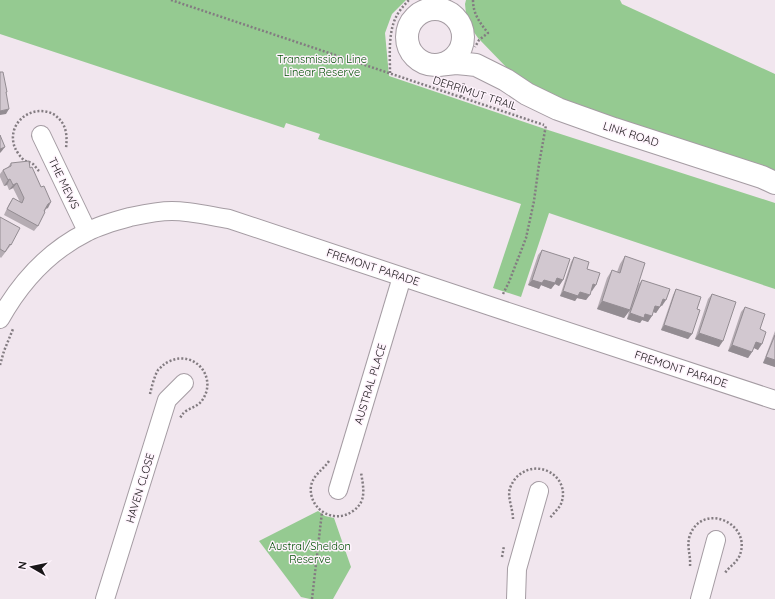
<svg xmlns="http://www.w3.org/2000/svg" width="775" height="599" font-family="Quicksand,sans-serif">
<rect width="100%" height="100%" fill="#f1e6ee"/>
<g fill="#95ca91">
<path d="M0 0H406L392 14 385 33 389 76 545 129 775 203V289L549 213 521 297 493 288 521 204 318 139 320 134 286 123 284 128 0 34Z"/>
<path d="M466 0H620L622 4 775 74V172L568 103 533 86 509 70 478 38 469 25 466 14 465 4Z"/>
<path d="M318 511 325 516 334 518 351 567 333 599H310L301 597 259 541Z"/>
</g>
<g fill="none" stroke-linecap="round" stroke-linejoin="round">
<defs>
<g id="minor">
<path d="M41 135 87 231"/>
<path d="M0 319C20 283 49 251 87 232 100 225 115 221 130 217 144 214 157 211 172 211 191 211 210 216 229 219L496 308 775 400"/>
<path d="M338 490 402 277"/>
<path d="M105 599 167 400 184 383"/>
<path d="M516 599 517 569 539 491"/>
<path d="M700 599 716 540"/>
</g>
<g id="tertiary">
<circle cx="435" cy="37" r="28"/>
<path d="M438 65 456 63 467 64 476 65 506 80 527 94 558 109 614 129 762 177 775 183"/>
</g>
</defs>
<use href="#minor" stroke="#a59ca3" stroke-width="20"/>
<use href="#tertiary" stroke="#a59ca3" stroke-width="24"/>
<g stroke="#837c81" stroke-width="2.5" stroke-dasharray="2 2" stroke-linecap="butt">
<path d="M171 0 544 125"/>
<path d="M473 0C473 14 480 23 488 33L479 40 475 47"/>
<path d="M390 73C390 56 388 33 396 17 399 11 404 5 409 0"/>
<path d="M461 97 464 82"/>
<path d="M39 171C37 169 35 166 33 164 30 162 27 162 24 160 21 158 17 152 15 148 5 123 33 102 55 115 58 118 61 120 63 124 67 131 67 140 66 148"/>
<path d="M503 294 509 282 526 238 534 201 539 164 546 125"/>
<path d="M0 365 4 351 13 329"/>
<path d="M150 394C152 386 154 377 158 370 162 366 165 363 170 361 195 350 217 377 203 399 199 406 192 407 186 411 183 413 182 415 180 418"/>
<path d="M329 461C323 470 313 475 311 486 308 509 334 525 353 511 357 508 360 505 362 500 365 491 362 480 361 472"/>
<path d="M513 519C513 509 507 497 510 488 512 483 515 478 519 475 541 457 573 480 560 506 557 510 553 514 550 518"/>
<path d="M502 557 504 546"/>
<path d="M690 566C691 555 686 546 690 535 703 501 754 524 739 557 735 564 729 567 725 573"/>
<path d="M312 599 322 512"/>
</g>
<use href="#minor" stroke="#fff" stroke-width="18"/>
<use href="#tertiary" stroke="#fff" stroke-width="22"/>
</g>
<g fill="#b5acb3">
<path d="M11 163 30 168 48 208 46 209 38 226 34 231 4 215 9 204 13 198 20 202 13 188 9 190 7 185 4 186 0 177V174L3 170 8 167Z"/>
<path d="M0 217 11 245 7 250 1 258 0 257Z"/>
<path d="M542 250 563 280 559 286 555 284 551 289 541 285 539 289 528 285 538 255Z"/>
<path d="M625 256 638 285 642 280 662 306 661 305 656 313 653 312 648 322 642 320 640 323 627 319 629 311 624 318 597 309 607 278 612 270 617 272 620 264Z"/>
<path d="M574 257 592 291 591 290 586 300 577 298 575 301 560 296 571 262Z"/>
<path d="M676 289 697 309 692 334 688 339 661 330 673 295Z"/>
<path d="M712 294 719 347 695 339 708 299Z"/>
<path d="M745 307 760 329 758 350 754 348 752 352 748 358 728 351 741 312Z"/>
<path d="M775 331V367L763 363Z"/>
</g>
<g fill="#938c92">
<path d="M9 109 6 114 0 115V111Z"/>
<path d="M5 147 1 152 0 153V149Z"/>
<path d="M10 179 7 185 4 186 8 180Z"/>
<path d="M17 183 13 188 9 190 13 185Z"/>
<path d="M51 202 48 208 44 209 48 204Z"/>
<path d="M557 278 563 280 559 286 555 284 551 289 541 285 539 289 528 285 532 280Z"/>
<path d="M593 284 596 285 592 291 589 290Z"/>
<path d="M563 291 580 292 590 295 586 300 577 298 575 301 560 296Z"/>
<path d="M663 299 666 300 662 306 659 305Z"/>
<path d="M602 301 630 310 624 318 597 309Z"/>
<path d="M655 306 660 307 656 313 651 311Z"/>
<path d="M630 313 645 314 652 316 648 322 642 320 640 323 627 319Z"/>
<path d="M664 325 692 334 688 339 661 330Z"/>
<path d="M699 333 723 341 719 347 695 339Z"/>
<path d="M756 342 762 344 758 350 752 347Z"/>
<path d="M732 345 752 352 748 358 728 351Z"/>
<path d="M766 357 775 360V367L763 363Z"/>
</g>
<g fill="#d2c8d0" stroke="#938c92">
<path d="M0 72H3L7 92H6L9 109 0 111Z"/>
<path d="M0 135 5 147 0 149Z"/>
<path d="M29 161 30 168 32 167 41 187 44 186 51 202 48 204 44 211 45 212 38 226 7 209 13 198 22 203 24 198 17 183 13 185 10 179 8 180 3 170 11 166V163Z"/>
<path d="M0 217 20 228 11 245 10 244 5 252 0 249Z"/>
<path d="M542 250 570 259 563 280 557 278 555 283 544 280 542 283 532 280Z"/>
<path d="M625 256 645 263 630 310 602 301 612 270 620 273Z"/>
<path d="M574 257 589 262 587 269 600 273 596 285 593 284 590 295 580 292 578 296 563 291Z"/>
<path d="M642 280 670 289 666 300 663 299 660 307 655 306 652 316 645 314 644 318 630 313Z"/>
<path d="M676 289 701 297 697 309 700 310 692 334 664 325Z"/>
<path d="M712 294 736 302 723 341 699 333Z"/>
<path d="M745 307 765 314 760 329 766 332 762 344 756 342 752 352 732 345Z"/>
<path d="M775 335V360L766 357Z"/>
</g>
<g text-anchor="middle" stroke-width="3" stroke-linejoin="round" paint-order="stroke">
<g font-size="11" fill="#025204" stroke="#fef3fc">
<text x="322" y="63">Transmission Line<tspan x="322" dy="13">Linear Reserve</tspan></text>
<text x="310" y="550">Austral/Sheldon<tspan x="310" dy="13">Reserve</tspan></text>
</g>
<g font-size="11" fill="#191618" stroke="#fef3fc">
<text transform="translate(475 93) rotate(18)" y="4">DERRIMUT TRAIL</text>
<text transform="translate(631 134) rotate(18)" y="4">LINK ROAD</text>
<text transform="translate(64 183) rotate(64)" y="4">THE MEWS</text>
<text transform="translate(373 267) rotate(18)" y="4">FREMONT PARADE</text>
<text transform="translate(681 369) rotate(18)" y="4">FREMONT PARADE</text>
<text transform="translate(370 384) rotate(-73)" y="4">AUSTRAL PLACE</text>
<text transform="translate(140 488) rotate(-73)" y="4">HAVEN CLOSE</text>
</g>
</g>
<g transform="translate(32 567) rotate(279)" stroke="#fef3fc" stroke-width="3" paint-order="stroke">
<path d="M0-3L7 15L0 10L-7 15Z" fill="#191618"/>
<text y="-6" font-size="11" font-weight="bold" text-anchor="middle" fill="#191618">N</text>
</g>
</svg>
